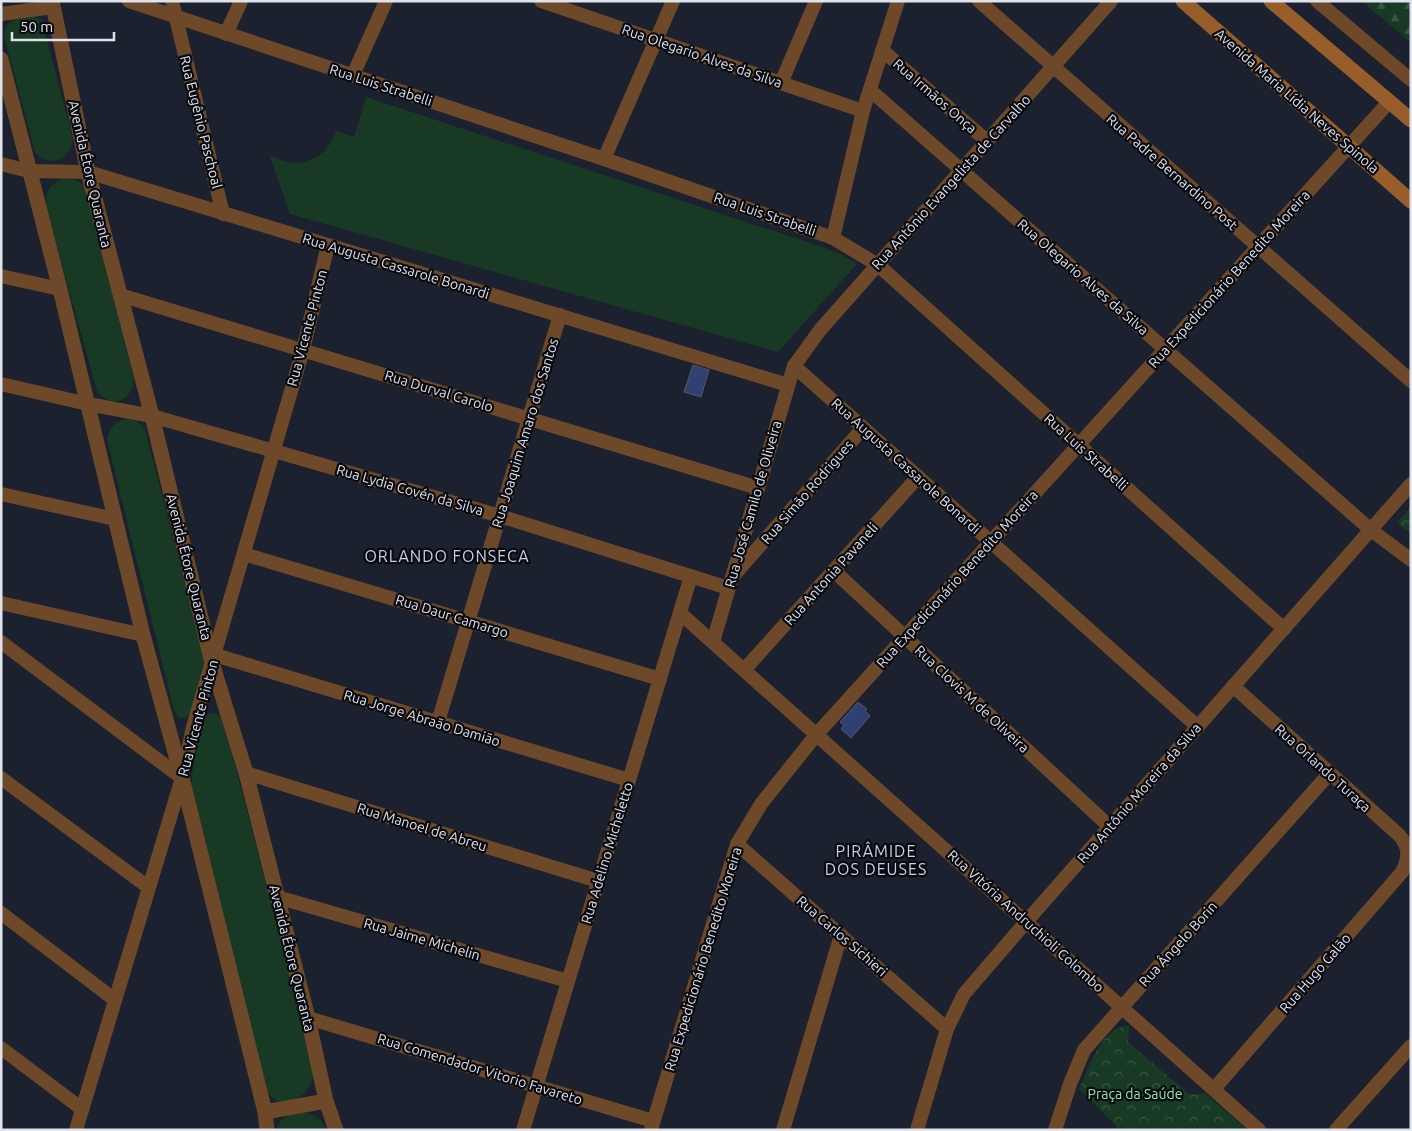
<svg xmlns="http://www.w3.org/2000/svg" width="1412" height="1131" font-family="Ubuntu,sans-serif">
<defs>
<pattern id="forest-firs" width="22" height="20" patternUnits="userSpaceOnUse" patternTransform="scale(1.25)"><rect width="22" height="20" fill="#183924"/><path d="M5 1l3.5 6h-7zM16 11l3.5 6h-7z" fill="#395644"/></pattern>
<pattern id="park-crowns" width="20" height="18" patternUnits="userSpaceOnUse" patternTransform="scale(1.25)"><rect width="20" height="18" fill="#183924"/><path d="M2 6a3 3 0 1 1 6 0M12 15a3 3 0 1 1 6 0" fill="none" stroke="#395644"/></pattern>
</defs>
<rect width="100%" height="100%" fill="#1b212e"/>
<g fill="#183924">
<path d="M33 16 39 18 42 21 73 139C70 160 50 169 35 152L4 36C4 19 20 19 33 16Z"/>
<path d="M366 97 823 247 844 256 857 264 778 352 290 214 269 154C294 172 327 161 336 131L354 137Z"/>
<path d="M65 179 77 180 86 188 134 380C132 402 110 409 97 391L46 207C44 192 51 182 65 179Z"/>
<path d="M126 419 137 421 145 429 205 663 191 712 186 718H179L174 710 107 440C108 429 114 422 126 419Z"/>
<path d="M213 713 220 716 224 722 315 1073C308 1093 302 1099 282 1103L271 1097 267 1092 191 788 192 774 202 720 209 714Z"/>
<path d="M303 1112C314 1114 322 1119 327 1130H275C281 1117 290 1114 303 1112Z"/>
</g>
<path fill="url(#forest-firs)" d="M1363 1H1411V43L1362 1Z"/>
<g fill="url(#park-crowns)">
<path d="M1411 506V534L1397 523Z"/>
<path d="M1124 1026H1129L1128 1042 1190 1095 1205 1093 1247 1130H1120L1079 1089C1089 1068 1099 1033 1124 1026Z"/>
</g>
<g fill="#2e4172" stroke="#515867">
<path d="M693 365 709 370 701 397 684 392Z"/>
<path d="M858 702 867 709 865 711 870 716 851 738 841 729 844 725 840 722Z"/>
</g>
<g fill="none" stroke-linecap="round" stroke-linejoin="round">
<g stroke="#6d492a" stroke-width="14">
<path d="M129 1 604 159 833 238 878 265 1284 629"/>
<path d="M172 1 223 214"/>
<path d="M541 1 863 111"/>
<path d="M979 1 1411 381"/>
<path d="M1317 1 1411 80"/>
<path d="M1 14 53 7"/>
<path d="M226 34 241 1"/>
<path d="M882 50 987 141"/>
<path d="M353 75 386 1"/>
<path d="M781 83 816 1"/>
<path d="M870 90 1371 530 1411 560"/>
<path d="M604 159 673 1"/>
<path d="M1 164 29 171 88 172 788 385"/>
<path d="M833 238 863 111 898 1"/>
<path d="M1 276 60 289"/>
<path d="M120 295 758 488"/>
<path d="M794 366 1198 727"/>
<path d="M1 384 88 404 152 416 500 516 728 588"/>
<path d="M1 494 115 519"/>
<path d="M244 554 660 679"/>
<path d="M834 571 1110 827"/>
<path d="M735 574 863 428"/>
<path d="M1 603 143 635"/>
<path d="M680 613 1259 1130"/>
<path d="M1 642 182 778"/>
<path d="M713 642 794 366 820 330 1111 1"/>
<path d="M215 655 629 780"/>
<path d="M744 670 918 477"/>
<path d="M438 722 560 315"/>
<path d="M246 773 598 881"/>
<path d="M1 778 148 887"/>
<path d="M737 844 947 1029"/>
<path d="M277 897 568 981"/>
<path d="M1 913 115 1000"/>
<path d="M308 1018 653 1121"/>
<path d="M1 1048 82 1109"/>
<path d="M1214 1089 1402 872C1409 858 1410 847 1399 835L1233 686"/>
<path d="M76 1130 182 778 193 727 303 350 328 245"/>
<path d="M523 1130 691 576"/>
<path d="M651 1130 737 844 761 804 816 735 1389 102"/>
<path d="M783 1130 841 935"/>
<path d="M917 1130 947 1029 964 994 1026 922 1411 484"/>
<path d="M1055 1130 1070 1084 1084 1050 1329 774"/>
<path d="M1336 1130 1411 1046"/>
</g>
<g stroke="#6d492a" stroke-width="15">
<path d="M52 1 88 172 152 416 212 663 246 773 308 1018 326 1101 336 1130"/>
<path d="M1 59 60 289 143 635 182 778 265 1112 267 1130"/>
<path d="M265 1112 326 1101"/>
</g>
<g stroke="#975d2a" stroke-width="15">
<path d="M1183 1 1411 201"/>
<path d="M1271 1 1411 120"/>
</g>
</g>
<g text-anchor="middle" stroke-width="4.5" stroke-linejoin="round" paint-order="stroke">
<g font-size="14" fill="#dfe3ec" stroke="#080a10">
<text transform="translate(702 56) rotate(19)" y="5">Rua Olegario Alves da Silva</text>
<text transform="translate(381 85) rotate(18)" y="5">Rua Luis Strabelli</text>
<text transform="translate(935 96) rotate(41)" y="5">Rua Irmãos Onça</text>
<text transform="translate(1297 101) rotate(41)" y="5">Avenida Maria Lídia Neves Spinola</text>
<text transform="translate(201 122) rotate(76)" y="5">Rua Eugênio Paschoal</text>
<text transform="translate(1172 172) rotate(41)" y="5">Rua Padre Bernardino Post</text>
<text transform="translate(90 174) rotate(77)" y="5">Avenida Étore Quaranta</text>
<text transform="translate(951 182) rotate(-48)" y="5">Rua Antônio Evangelista de Carvalho</text>
<text transform="translate(765 214) rotate(19)" y="5">Rua Luis Strabelli</text>
<text transform="translate(396 266) rotate(17)" y="5">Rua Augusta Cassarole Bonardi</text>
<text transform="translate(1083 277) rotate(41)" y="5">Rua Olegario Alves da Silva</text>
<text transform="translate(1229 279) rotate(-48)" y="5">Rua Expedicionário Benedito Moreira</text>
<text transform="translate(307 328) rotate(-75)" y="5">Rua Vicente Pinton</text>
<text transform="translate(439 391) rotate(17)" y="5">Rua Durval Carolo</text>
<text transform="translate(525 433) rotate(-73)" y="5">Rua Joaquim Amaro dos Santos</text>
<text transform="translate(1086 452) rotate(42)" y="5">Rua Luis Strabelli</text>
<text transform="translate(906 466) rotate(42)" y="5">Rua Augusta Cassarole Bonardi</text>
<text transform="translate(410 490) rotate(16)" y="5">Rua Lydia Covén da Silva</text>
<text transform="translate(807 492) rotate(-49)" y="5">Rua Simão Rodrigues</text>
<text transform="translate(753 504) rotate(-74)" y="5">Rua José Camilo de Oliveira</text>
<text transform="translate(189 567) rotate(76)" y="5">Avenida Étore Quaranta</text>
<text transform="translate(831 574) rotate(-48)" y="5">Rua Antonia Pavaneli</text>
<text transform="translate(957 579) rotate(-48)" y="5">Rua Expedicionário Benedito Moreira</text>
<text transform="translate(452 616) rotate(17)" y="5">Rua Daur Camargo</text>
<text transform="translate(972 699) rotate(43)" y="5">Rua Clovis M de Oliveira</text>
<text transform="translate(198 718) rotate(-75)" y="5">Rua Vicente Pinton</text>
<text transform="translate(422 718) rotate(17)" y="5">Rua Jorge Abraão Damião</text>
<text transform="translate(1323 768) rotate(42)" y="5">Rua Orlando Turaça</text>
<text transform="translate(1139 793) rotate(-49)" y="5">Rua Antônio Moreira da Silva</text>
<text transform="translate(422 827) rotate(17)" y="5">Rua Manoel de Abreu</text>
<text transform="translate(607 853) rotate(-73)" y="5">Rua Adelino Micheletto</text>
<text transform="translate(1026 921) rotate(42)" y="5">Rua Vitória Andruchioli Colombo</text>
<text transform="translate(842 936) rotate(41)" y="5">Rua Carlos Sichieri</text>
<text transform="translate(422 939) rotate(16)" y="5">Rua Jaime Michelin</text>
<text transform="translate(1178 944) rotate(-48)" y="5">Rua Ângelo Borin</text>
<text transform="translate(292 958) rotate(76)" y="5">Avenida Étore Quaranta</text>
<text transform="translate(703 959) rotate(-73)" y="5">Rua Expedicionário Benedito Moreira</text>
<text transform="translate(1315 973) rotate(-49)" y="5">Rua Hugo Galão</text>
<text transform="translate(480 1069) rotate(17)" y="5">Rua Comendador Vitorio Favareto</text>
</g>
<g font-size="14" fill="#91e8ae" stroke="#080a10">
<text x="1135" y="1099">Praça da Saúde</text>
</g>
<g font-size="16" letter-spacing="1" fill="#c9d1e3" stroke="#080a10">
<text x="447" y="562">ORLANDO FONSECA</text>
<text x="876" y="857">PIRÂMIDE<tspan x="876" dy="18">DOS DEUSES</tspan></text>
</g>
</g>
<rect width="1412" height="1131" fill="none" stroke="#dfe3ec" stroke-width="5"/>
<path d="M12 32v8h102v-8" fill="none" stroke="#dfe3ec" stroke-width="2.5"/>
<text x="20" y="32" font-size="15" fill="#dfe3ec" stroke="#080a10" stroke-width="4" paint-order="stroke">50 m</text>
</svg>
